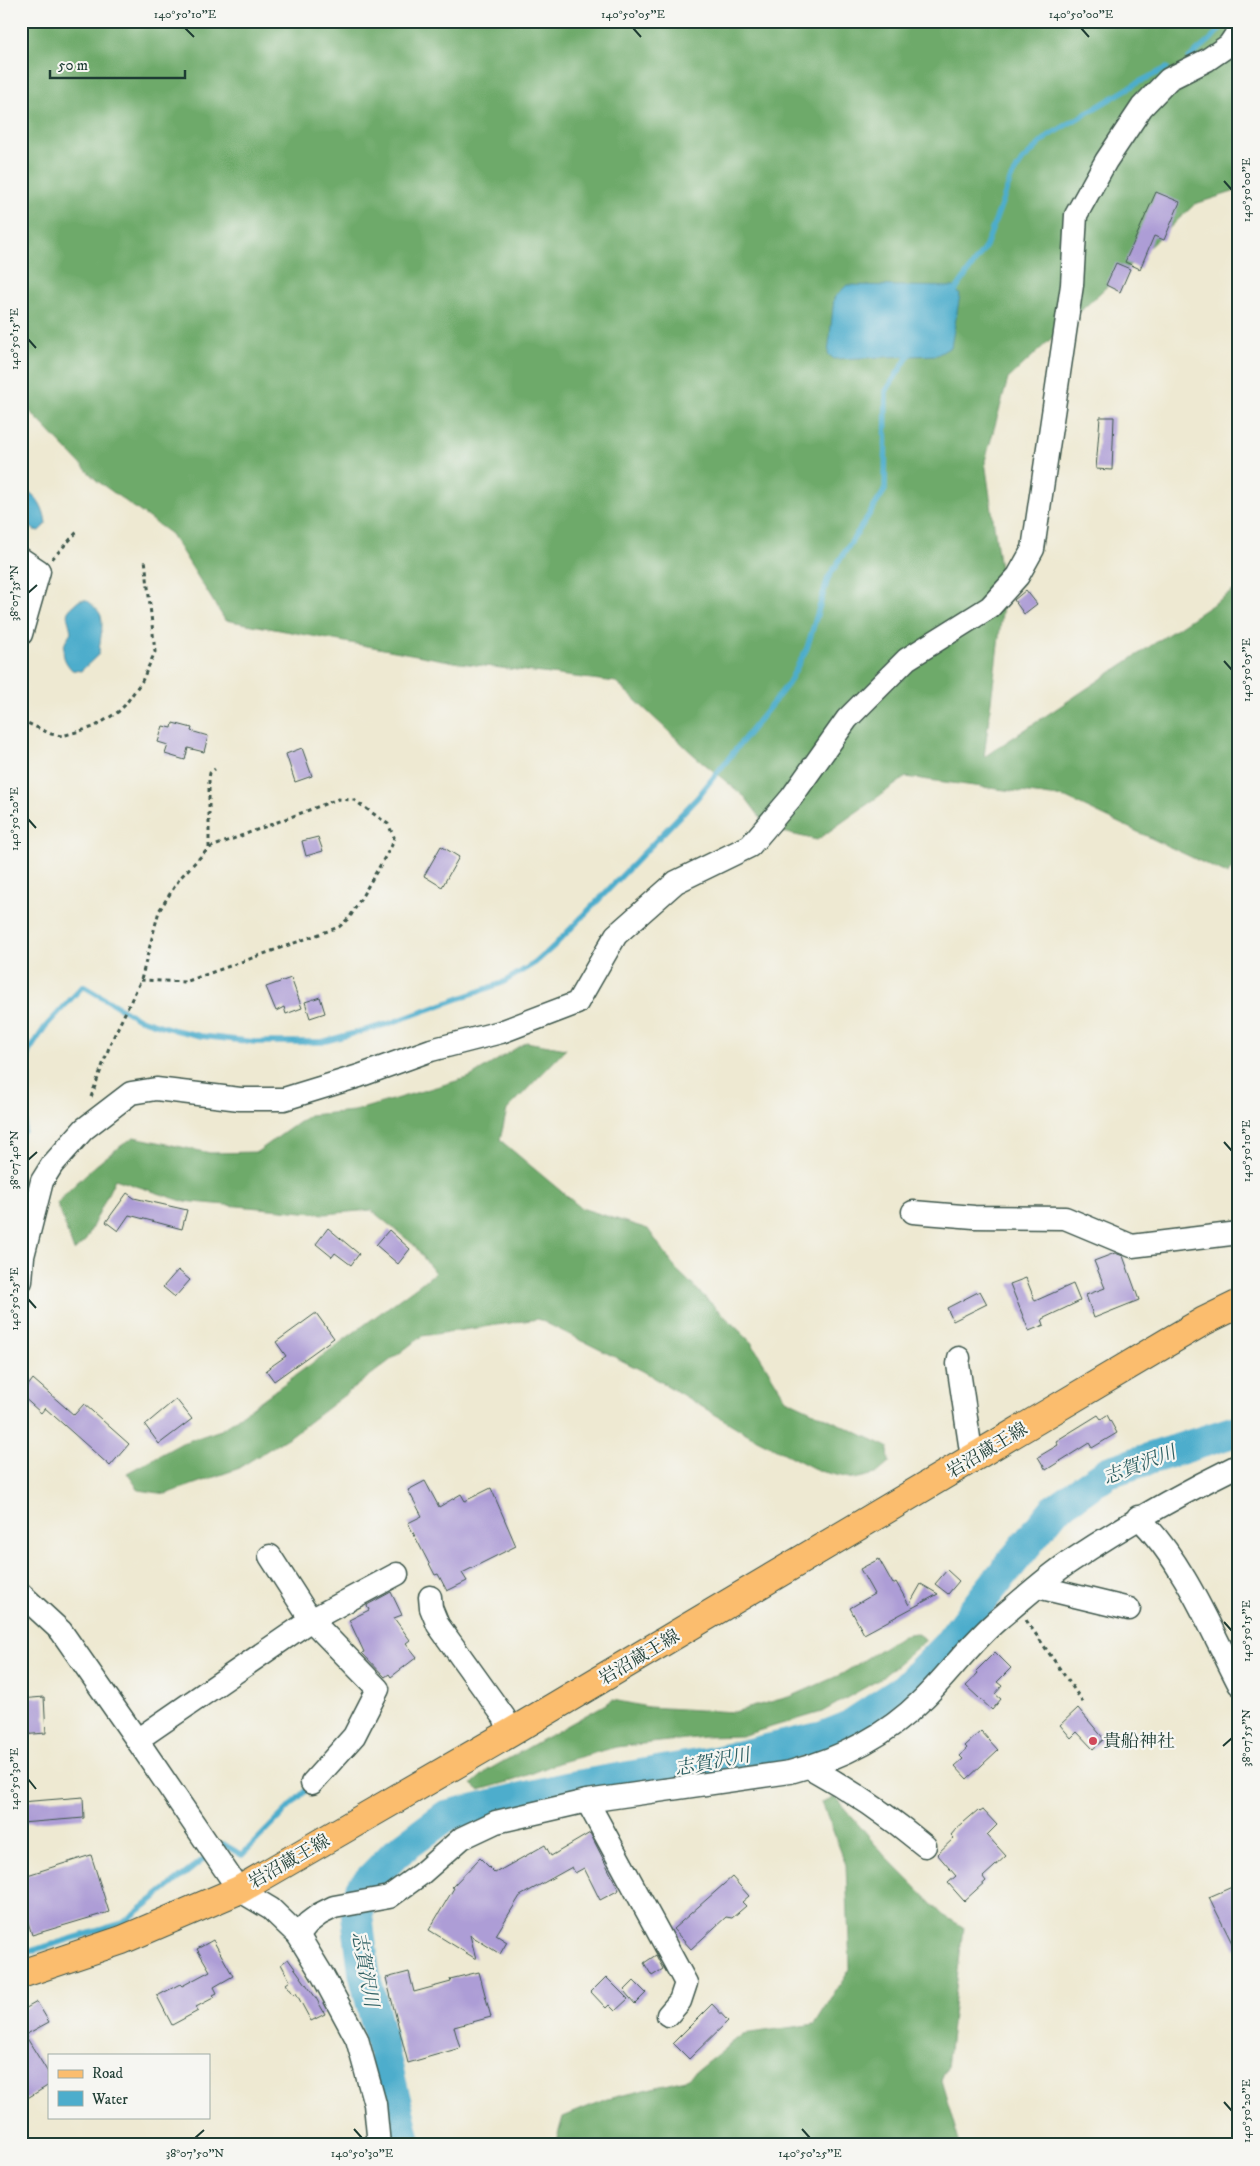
<svg xmlns="http://www.w3.org/2000/svg" width="1260" height="2166" font-family="'IM FELL DW Pica','Noto Serif JP',serif">
<rect width="100%" height="100%" fill="#f6f6f2"/>
<filter id="ink" filterUnits="userSpaceOnUse"><feTurbulence type="fractalNoise" baseFrequency=".02" numOctaves="2"/><feDisplacementMap in="SourceGraphic" scale="10" xChannelSelector="R" yChannelSelector="G"/><feConvolveMatrix kernelMatrix="1 2 1 2 8 2 1 2 1" color-interpolation-filters="sRGB"/></filter>
<filter id="wash" filterUnits="userSpaceOnUse"><feTurbulence type="fractalNoise" baseFrequency=".0096" numOctaves="4" result="noise"/><feDisplacementMap in="SourceGraphic" scale="20" xChannelSelector="R" yChannelSelector="G"/><feGaussianBlur stdDeviation="1.12" result="paint"/><feColorMatrix in="noise" values="0 0 0 0 0 0 0 0 0 0 0 0 0 0 0 0 0 1.4 0 .05"/><feComposite in="paint" operator="in"/></filter>
<g filter="url(#wash)">
<rect width="100%" height="100%" fill="#eee9d2"/>
<g fill="#6eaa6a" stroke="#46744f">
<path d="M21 21H1239V190L1195 204 1008 379 985 461 1004 597 984 757 1239 587V861L1227 874 1066 798 906 777 817 840 769 829 745 797 695 756 616 682 460 663 225 620 171 534 96 480 21 402Z"/>
<path d="M526 1042 566 1049 507 1110 500 1140 581 1208 648 1229 676 1269 751 1342 786 1399 888 1447 889 1463 876 1474 854 1479 819 1471 749 1435 643 1371 538 1319 422 1336 292 1435 237 1469 166 1494 139 1490 127 1473 182 1443 221 1430 435 1273 414 1245 371 1210 325 1214 182 1201 115 1179 86 1240 74 1251 57 1203C81 1177 105 1156 134 1137L210 1153 257 1152 309 1115 354 1111 470 1077Z"/>
<path d="M916 1633 926 1640 880 1679 822 1712 741 1736 704 1737 616 1747 558 1763 515 1780 479 1790 472 1784 488 1770 613 1700 648 1707 734 1712 792 1696 842 1674 903 1635Z"/>
<path d="M835 1797 884 1855 943 1915 963 1927 947 2068 941 2080 960 2145H555L563 2117 607 2099 685 2080 743 2034 815 2024 850 1969 846 1865 822 1802Z"/>
</g>
<g fill="#4dadcc" stroke="#367580">
<path d="M847 285 954 287 960 295 951 347 937 355 834 359 828 354 834 298Z"/>
<path d="M21 489C37 492 45 510 46 524L39 531 34 530 21 519Z"/>
<path d="M80 600H87C91 604 99 610 101 616 104 626 99 643 99 654L81 671 72 670C60 657 61 647 71 632 68 613 61 615 80 600Z"/>
</g>
<g fill="none" stroke-linecap="round" stroke-linejoin="round">
<g stroke="#4dadcc" stroke-width="5.5">
<path d="M1189 58 1210 40 1227 21"/>
<path d="M953 294 986 246 1011 178 1022 161 1048 136 1139 82 1167 68"/>
<path d="M21 1133 24 1131 28 1085V1053L45 1027 83 986 137 1018 175 1030 201 1036 255 1042H322L388 1024 502 983 535 963 553 947 697 798 788 684 807 648 828 578 885 490 886 391 911 352"/>
<path d="M223 1844 242 1855 309 1787"/>
<path d="M21 1954 123 1923 204 1859"/>
</g>
<path stroke="#4dadcc" stroke-width="32" d="M406 2145 364 1972 357 1915 361 1889 396 1853 446 1816 566 1788 715 1762 823 1737 848 1727 902 1691 948 1645 985 1596 1055 1509 1108 1472 1239 1430"/>
</g>
<g id="blocks">
<g fill="#ad9dd6">
<path d="M1156 192 1180 202 1164 240 1154 236 1140 269 1125 262Z"/>
<path d="M1116 263 1130 269 1120 292 1106 285Z"/>
<path d="M1100 417H1114L1112 470 1096 469Z"/>
<path d="M1026 590 1037 604 1024 614 1014 600Z"/>
<path d="M173 723 192 728 191 731 208 736 204 752 188 748 185 760 165 754 168 745 158 742 163 726 172 728Z"/>
<path d="M302 748 312 776 295 782 286 754Z"/>
<path d="M318 837 323 851 306 856 302 841Z"/>
<path d="M441 846 459 857 442 887 424 876Z"/>
<path d="M291 978 302 1008 286 1014 284 1007 276 1011 266 987Z"/>
<path d="M320 997 325 1013 310 1018 305 1002Z"/>
<path d="M127 1193 134 1198 187 1210 182 1229 129 1215 118 1231 106 1222Z"/>
<path d="M328 1228 359 1254 351 1265 335 1253 332 1257 316 1244Z"/>
<path d="M389 1230 410 1249 398 1264 376 1245Z"/>
<path d="M1115 1253 1123 1256 1139 1300 1094 1318 1086 1295 1105 1288 1094 1261Z"/>
<path d="M178 1270 190 1280 175 1297 163 1287Z"/>
<path d="M1026 1278 1035 1301 1073 1284 1080 1301 1042 1319 1044 1325 1029 1331 1010 1284Z"/>
<path d="M980 1291 987 1304 953 1321 947 1308Z"/>
<path d="M316 1313 334 1338 274 1381 266 1370 286 1356 276 1342Z"/>
<path d="M33 1379 74 1415 84 1404 129 1444 110 1466 45 1408 41 1413 21 1395Z"/>
<path d="M176 1399 192 1419 159 1444 145 1425Z"/>
<path d="M1098 1415 1101 1419 1107 1415 1117 1433 1092 1448 1089 1443 1046 1470 1038 1457 1058 1445 1056 1441Z"/>
<path d="M425 1481 439 1507 461 1494 465 1501 491 1488 516 1546 462 1573 467 1581 447 1591 438 1574 435 1575 408 1523 422 1516 408 1490Z"/>
<path d="M879 1559 893 1584 896 1582 909 1605 921 1584 938 1594 864 1634 850 1608 874 1594 860 1569Z"/>
<path d="M947 1570 959 1581 948 1594 935 1584Z"/>
<path d="M391 1592 402 1615 394 1618 410 1640 406 1643 417 1657 391 1677 389 1674 385 1677 362 1653 364 1652 349 1620 369 1610 367 1605Z"/>
<path d="M995 1652 1011 1668 997 1682 1002 1686 995 1694 1001 1699 992 1710 966 1686 978 1673 976 1671Z"/>
<path d="M44 1697 46 1733 21 1735V1699Z"/>
<path d="M1078 1708 1104 1739 1093 1749 1077 1732 1071 1738 1060 1725Z"/>
<path d="M981 1731 998 1750 967 1779 955 1766 963 1759 960 1756 967 1748 965 1746Z"/>
<path d="M83 1797 84 1818 21 1823V1802Z"/>
<path d="M978 1810 980 1812 983 1810 997 1825 987 1835 1006 1856 983 1877 986 1881 964 1901 948 1883 956 1876 937 1854 954 1838 951 1835 956 1829Z"/>
<path d="M590 1833 619 1890 600 1900 584 1868 575 1873 572 1867 520 1896 496 1935 507 1942 500 1954 470 1935 476 1959 429 1930 454 1888 452 1887 480 1858 495 1873 545 1845 551 1856Z"/>
<path d="M91 1855 109 1912 32 1935 21 1900V1877Z"/>
<path d="M732 1877 749 1896 742 1902 746 1906 732 1918 726 1917 691 1949 673 1929Z"/>
<path d="M1239 1884V1957L1209 1897Z"/>
<path d="M213 1940 233 1976 214 1987 217 1993 213 1995 215 1997 196 2007 198 2011 172 2025 157 1996 180 1984 182 1986 210 1971 197 1949Z"/>
<path d="M656 1955 663 1969 652 1976 644 1963Z"/>
<path d="M288 1959 316 1998 325 2014 311 2021 296 1993 294 1995 286 1984 290 1981 281 1964Z"/>
<path d="M409 1972 414 1992 451 1982 450 1979 479 1972 491 2017 454 2027 460 2048 408 2063 386 1978Z"/>
<path d="M606 1977 628 1999 615 2011 609 2005 606 2008 591 1992Z"/>
<path d="M634 1981 646 1993 635 2004 624 1991Z"/>
<path d="M37 2002 49 2022 25 2035 49 2074V2085L21 2102V2011Z"/>
<path d="M712 2004 728 2021 689 2059 673 2043Z"/>
</g>
</g>
</g>
<g filter="url(#ink)">
<use href="#blocks" fill-opacity="0" stroke="#3e574c" stroke-width="1"/>
<g fill="none" stroke-linecap="round" stroke-linejoin="round">
<defs>
<g id="minor">
<path d="M21 559 39 571 21 634"/>
<path d="M913 1212 974 1217 1065 1218 1132 1246 1239 1233"/>
<path d="M21 1281 23 1256 42 1181 52 1165 84 1129 131 1093 156 1089 240 1099H284L359 1076 431 1050 501 1032 577 1003 616 935 676 882 750 846 791 798 847 719 907 659 990 607 1018 576 1033 549 1072 285 1076 215 1106 161 1142 107 1169 79 1207 60 1229 45 1239 30"/>
<path d="M959 1358 958 1364 972 1458"/>
<path d="M1138 1517C1184 1562 1210 1628 1239 1684"/>
<path d="M270 1556 311 1620 378 1689 354 1736 312 1783"/>
<path d="M1038 1587 1129 1609"/>
<path d="M21 1594 61 1631 137 1740 239 1890 271 1909 298 1935 323 1976 357 2039 375 2104 379 2145"/>
<path d="M430 1597 431 1608 438 1625 504 1717 510 1733"/>
<path d="M137 1740 311 1620 397 1574"/>
<path d="M809 1767C851 1790 888 1815 925 1846"/>
<path d="M587 1801 686 1983 680 2001 668 2015"/>
<path d="M298 1935 308 1923 320 1914 334 1907 389 1897 421 1874 462 1838 496 1822 587 1801 790 1772C839 1759 886 1736 922 1700 948 1675 972 1641 1000 1618 1022 1600 1044 1579 1068 1563 1123 1526 1180 1494 1239 1465"/>
</g>
<path id="major" d="M21 1974 122 1940 239 1890 510 1733 1168 1342 1204 1321 1239 1304"/>
</defs>
<use href="#minor" stroke="#3e574c" stroke-width="25"/>
<use href="#major" stroke="#3e574c" stroke-width="30"/>
<g stroke="#3e574c" stroke-width="3" stroke-dasharray="4 4" stroke-linecap="butt">
<path d="M52 559 78 531"/>
<path d="M21 720 51 734 62 736 94 727 118 712 125 705 142 681 155 652 145 559"/>
<path d="M209 848V778L210 773 215 769"/>
<path d="M91 1097 111 1042 141 980 159 911 180 878 209 848 338 799 354 800 388 824 394 837 392 845 350 917 339 927 185 982 141 980"/>
<path d="M1026 1620 1085 1705"/>
</g>
<use href="#minor" stroke="#fff" stroke-width="22"/>
<use href="#major" stroke="#fbbd6e" stroke-width="28"/>
</g>
</g>
<path fill="none" stroke="#1f3d34" stroke-width="2" d="M185 28 194 37M633 28 641 37M1081 28 1089 37M1224 181 1232 190M28 339 36 348M28 593 37 585M1224 661 1232 670M28 819 36 828M1224 1142 1232 1151M28 1160 37 1152M28 1299 36 1308M1224 1622 1232 1631M1223 1746 1232 1738M28 1779 36 1789M1224 2102 1232 2111M354 2129 362 2138M802 2129 810 2138M195 2138 204 2130"/>
<circle fill="#d1495b" stroke="#f6f6f2" stroke-width="2" cx="1093" cy="1741" r="5"/>
<g text-anchor="middle" stroke-width="4.5" stroke-linejoin="round" paint-order="stroke">
<g font-size="18" fill="#1f3d34" stroke="#f6f6f2">
<text transform="translate(987 1450) rotate(-31)" y="6">岩沼蔵王線</text>
<text transform="translate(639 1657) rotate(-31)" y="6">岩沼蔵王線</text>
<text transform="translate(289 1861) rotate(-30)" y="6">岩沼蔵王線</text>
</g>
<g font-size="18" fill="#1f3d34" stroke="#f6f6f2" text-anchor="start">
<text x="1103" y="1747">貴船神社</text>
</g>
<g font-size="19" font-style="italic" fill="#2d5f62" stroke="#f6f6f2">
<text transform="translate(1139 1464) rotate(-21)" y="7">志賀沢川</text>
<text transform="translate(712 1761) rotate(-11)" y="7">志賀沢川</text>
<text transform="translate(366 1969) rotate(80)" y="7">志賀沢川</text>
</g>
</g>
<rect width="1260" height="2166" fill="none" stroke="#f6f6f2" stroke-width="55"/>
<rect x="48" y="2054" width="162" height="65" fill="#f6f6f2" stroke="#a0aca6"/>
<rect x="58" y="2070" width="25" height="8" fill="#fbbd6e" stroke="#a0aca6"/>
<text x="92" y="2078" font-size="15" fill="#1f3d34">Road</text>
<rect x="58" y="2091" width="25" height="15" fill="#4dadcc" stroke="#a0aca6"/>
<text x="92" y="2104" font-size="15" fill="#1f3d34">Water</text>
<path d="M50 70v8h135v-8" fill="none" stroke="#1f3d34" stroke-width="2.5"/>
<text x="58" y="70" font-size="15" fill="#1f3d34" stroke="#f6f6f2" stroke-width="4" paint-order="stroke">50 m</text>
<rect x="28" y="28" width="1204" height="2110" fill="none" stroke="#1f3d34" stroke-width="2"/>
<g font-size="12" text-anchor="middle" fill="#1f3d34">
<text x="185" y="18">140°50'10"E</text>
<text x="633" y="18">140°50'05"E</text>
<text x="1081" y="18">140°50'00"E</text>
<text transform="translate(1246 190) rotate(-90)" y="4">140°50'00"E</text>
<text transform="translate(14 339) rotate(-90)" y="4">140°50'15"E</text>
<text transform="translate(14 593) rotate(-90)" y="4">38°07'35"N</text>
<text transform="translate(1246 670) rotate(-90)" y="4">140°50'05"E</text>
<text transform="translate(14 819) rotate(-90)" y="4">140°50'20"E</text>
<text transform="translate(1246 1151) rotate(-90)" y="4">140°50'10"E</text>
<text transform="translate(14 1160) rotate(-90)" y="4">38°07'40"N</text>
<text transform="translate(14 1299) rotate(-90)" y="4">140°50'25"E</text>
<text transform="translate(1246 1631) rotate(-90)" y="4">140°50'15"E</text>
<text transform="translate(1246 1738) rotate(-90)" y="4">38°07'55"N</text>
<text transform="translate(14 1779) rotate(-90)" y="4">140°50'30"E</text>
<text transform="translate(1246 2111) rotate(-90)" y="4">140°50'20"E</text>
<text x="195" y="2157">38°07'50"N</text>
<text x="362" y="2157">140°50'30"E</text>
<text x="810" y="2157">140°50'25"E</text>
</g>
</svg>
